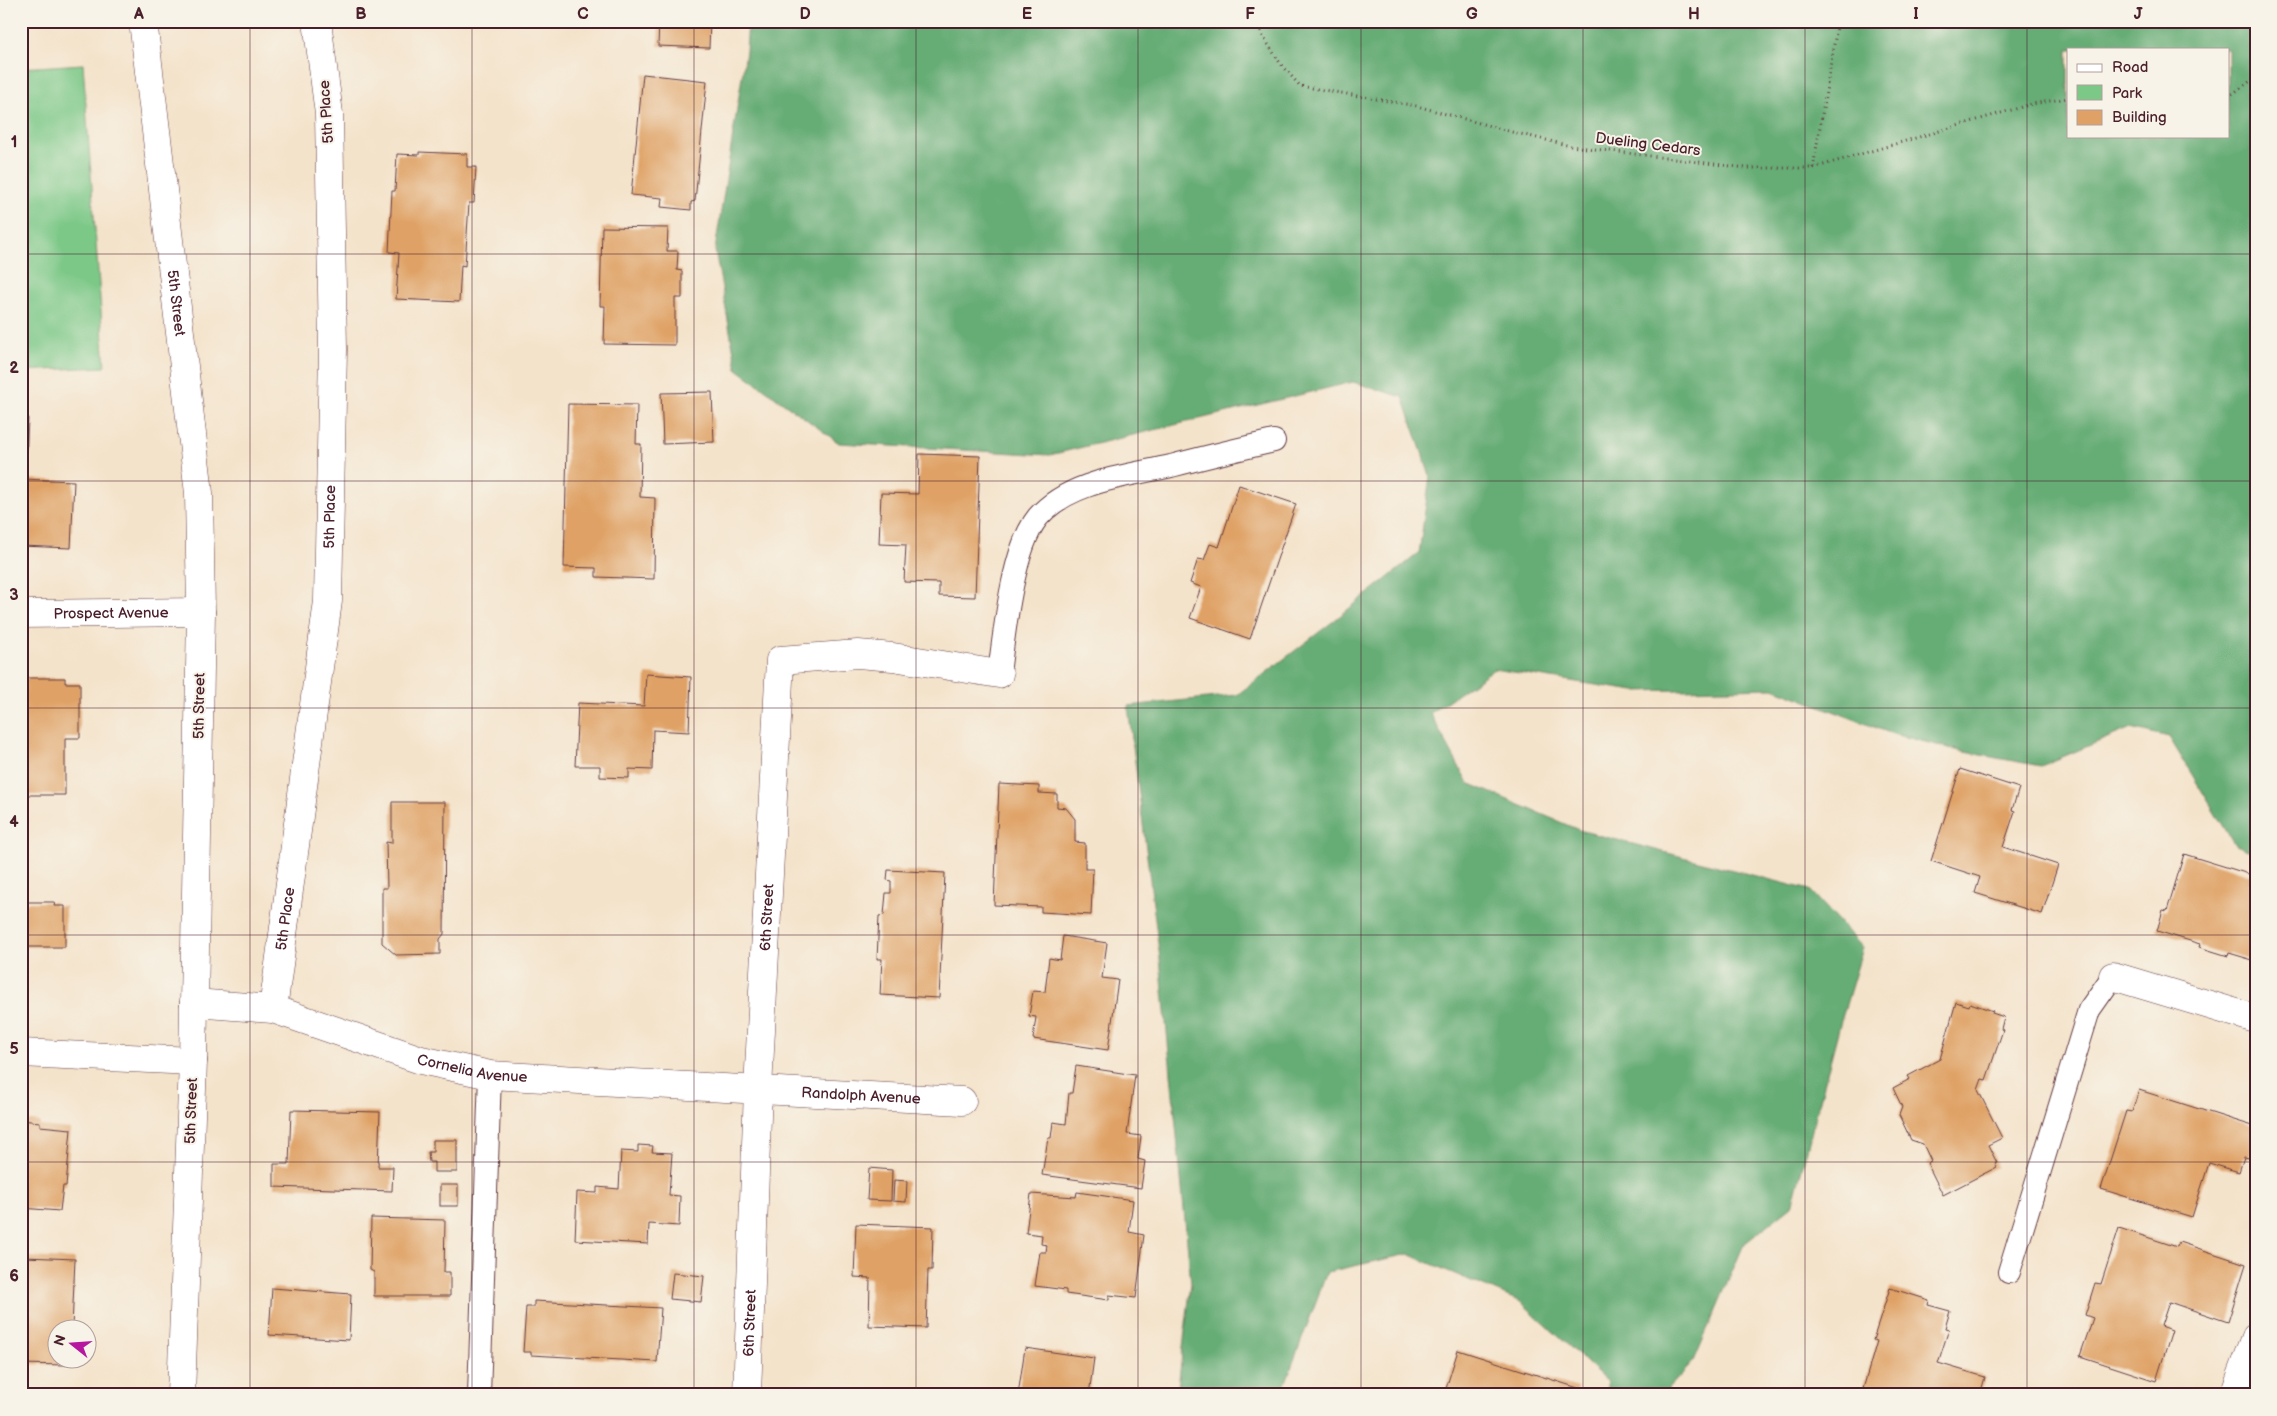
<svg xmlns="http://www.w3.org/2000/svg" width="2277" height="1416" font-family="'Balsamiq Sans',sans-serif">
<rect width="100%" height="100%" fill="#f7f3e8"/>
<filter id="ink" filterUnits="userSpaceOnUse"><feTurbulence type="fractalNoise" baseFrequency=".02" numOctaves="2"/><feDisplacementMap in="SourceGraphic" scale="10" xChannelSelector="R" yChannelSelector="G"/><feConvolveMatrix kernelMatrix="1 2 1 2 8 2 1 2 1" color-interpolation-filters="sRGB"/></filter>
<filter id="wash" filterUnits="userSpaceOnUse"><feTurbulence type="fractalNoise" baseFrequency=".0096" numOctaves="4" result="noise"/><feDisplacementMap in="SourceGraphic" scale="20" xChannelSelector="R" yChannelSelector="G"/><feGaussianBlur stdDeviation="1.12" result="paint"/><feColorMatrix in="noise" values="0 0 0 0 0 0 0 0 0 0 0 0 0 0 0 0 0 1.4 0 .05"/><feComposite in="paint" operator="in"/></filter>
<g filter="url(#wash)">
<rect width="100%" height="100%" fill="#f4e3cb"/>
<path fill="#7cc887" stroke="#637459" d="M83 64 105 367 21 371V68Z"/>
<path fill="#65ac74" stroke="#586650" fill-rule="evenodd" d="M748 21H2256V853L2235 845 2169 737 2131 728 2041 766 1964 752 1890 733 1773 688 1634 691 1494 669 1430 713 1468 783 1579 830 1810 890 1863 948 1839 1028 1792 1206 1744 1244 1694 1361 1668 1389 1669 1395H1607V1381L1521 1302 1408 1254 1327 1272 1281 1395H1177L1191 1283 1160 959 1128 706 1237 695 1331 623 1419 553 1430 476 1403 397 1353 382 1050 455 839 443 737 369 715 250 746 51ZM2068 49H2228V136H2068Z"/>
<g id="blocks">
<g fill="#dfa165">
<path d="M659 21H710L709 48 658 46Z"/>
<path d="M643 74 707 81 695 201 691 202V210L661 207 662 198 631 195Z"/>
<path d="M419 152 467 154V167H476L474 203H469L465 266 461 265 459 302 396 299 399 253 389 252 392 191H395L397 154 419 155Z"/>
<path d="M602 227 668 228 667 251H678L677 270 682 271V298H675V345L604 344 605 306H600Z"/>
<path d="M712 392 714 442 663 444 661 393Z"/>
<path d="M568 404 637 405 636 444H641L640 497 655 498 654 579 596 577V568L564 567Z"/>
<path d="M21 416 28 417 26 467H21Z"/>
<path d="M919 454 980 456 975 597 939 596V583L904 582 906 545 879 544 881 493 918 494Z"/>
<path d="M21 479 74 481 71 548 21 546Z"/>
<path d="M1239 485 1296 504 1250 639 1190 618 1201 587 1190 583 1198 559 1204 560 1210 544 1219 547Z"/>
<path d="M646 674 691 677 689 732 653 730 652 770 629 769V778L600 777V766H575L578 703 644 706Z"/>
<path d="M21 678H65V683H80V738H65V795H21Z"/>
<path d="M1960 769 2019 788 2012 810 2015 811 2003 847 2058 865 2042 914 1975 893 1980 877 1931 861Z"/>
<path d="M999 784 1039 786V793L1057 794V807L1066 808 1075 819V842L1085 843V869H1093L1091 915 1041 912V907L994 905Z"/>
<path d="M392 802H445L444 934 440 939V954L396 955 382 943V888H387L386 842 392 843Z"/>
<path d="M2184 854 2252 875 2249 886 2256 888V961L2229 953 2228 956 2199 947 2200 944 2157 931 2163 910 2167 911Z"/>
<path d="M888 870 945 873 939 998 880 995 882 959H877L879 916 884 915 886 893H891V881L887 880Z"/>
<path d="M21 902H55L54 906H65V947H25V956H21Z"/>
<path d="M1063 936 1107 943 1102 978 1118 980 1108 1050 1033 1039 1036 1017 1029 1016 1033 991 1045 992 1049 958 1060 960Z"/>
<path d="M1956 1002 1969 1006 1970 1003 1993 1011 1992 1013 2004 1017 2001 1029 2003 1030 1986 1080 1982 1079 1978 1090 2002 1138 1988 1145 1997 1163H1995L1997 1167 1943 1195 1927 1163 1931 1161 1923 1144 1911 1140 1899 1115 1902 1107 1893 1088 1910 1079 1908 1076 1940 1059Z"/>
<path d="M1076 1066 1135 1075 1127 1134 1141 1136 1138 1159 1145 1161 1141 1188 1042 1175 1048 1138H1051L1053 1122 1066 1124 1069 1093H1072Z"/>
<path d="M2139 1090 2256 1127V1137L2249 1158 2244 1157 2239 1172 2209 1163 2192 1217 2101 1189 2126 1111 2132 1112Z"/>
<path d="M291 1110 380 1112 378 1167H393L392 1191 274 1187V1164H289Z"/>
<path d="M21 1120 40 1122V1126L71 1129 66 1186H63L60 1211 21 1208Z"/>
<path d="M433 1140H457V1172H434V1162H429L428 1152H433Z"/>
<path d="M638 1145 653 1146 652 1152 672 1153 669 1195 680 1196 679 1226 649 1224 648 1244 575 1240 577 1192 597 1193V1187L619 1189 621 1151 638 1152Z"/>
<path d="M869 1168 892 1170 891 1201 867 1200Z"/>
<path d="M894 1180 907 1181 906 1202 893 1201Z"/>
<rect x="440" y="1185" width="18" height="21"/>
<path d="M1077 1192 1133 1200 1129 1232 1144 1235 1136 1298 1109 1295V1300L1066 1294V1290L1035 1286 1040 1252H1046L1047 1245 1041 1244 1042 1235 1026 1233 1031 1194 1076 1197Z"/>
<path d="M371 1218 445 1220 444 1272H450V1296H374V1272L370 1270Z"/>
<path d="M856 1224 933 1227 932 1270H928L926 1328 869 1326 870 1278 854 1277Z"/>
<path d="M2119 1228 2177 1247 2179 1242 2246 1264 2228 1322 2169 1302 2161 1326 2172 1330 2156 1381 2080 1356 2093 1318 2085 1315 2095 1283 2101 1284Z"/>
<path d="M25 1257 75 1259 72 1328H58V1358H66V1365L21 1364V1262H25Z"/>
<path d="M673 1273 704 1276 701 1302 670 1299Z"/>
<path d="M272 1288 351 1294 349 1340 269 1335Z"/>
<path d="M1890 1288 1929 1300 1928 1305 1950 1311 1945 1328 1949 1329 1938 1363 1985 1377 1980 1395H1883L1863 1389 1877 1341 1873 1340Z"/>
<path d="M534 1301 661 1308 657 1362 531 1355V1352H523L526 1307H534Z"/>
<path d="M1025 1348 1094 1358 1089 1395H1018Z"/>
<path d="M1458 1350 1578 1388 1576 1395H1444Z"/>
</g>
</g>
</g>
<g filter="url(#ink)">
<use href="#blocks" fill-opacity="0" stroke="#643c43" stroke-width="1"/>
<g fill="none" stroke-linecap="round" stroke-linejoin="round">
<defs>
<g id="lane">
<path d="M999 674C1004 634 1013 547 1038 517 1069 481 1127 476 1171 466 1205 457 1239 449 1274 441"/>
<path d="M2009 1272 2089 1010 2113 976"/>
<path d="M479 1395 490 1075"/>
</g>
<g id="street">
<path id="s1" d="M21 614 201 612"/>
<path d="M2113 976 2256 1019"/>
<path id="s2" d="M194 1003 273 1009 421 1060 490 1075 962 1101"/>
<path id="s3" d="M273 1009 328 601 333 349 329 114 317 21"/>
<path d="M21 1053 193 1061"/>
<path id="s4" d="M747 1395 758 1089 780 660 858 654 893 657 999 674"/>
<path d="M2234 1395 2256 1337"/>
</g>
<g id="secondary">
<path id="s5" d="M143 21 199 493 201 612 193 1061 181 1395"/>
</g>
</defs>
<use href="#lane" stroke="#643c43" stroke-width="24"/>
<use href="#street" stroke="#643c43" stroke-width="29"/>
<use href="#secondary" stroke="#643c43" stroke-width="29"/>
<g stroke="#643c43" stroke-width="3" stroke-dasharray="1 4" stroke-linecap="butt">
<path d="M1261 21V33L1280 63 1300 86 1417 106 1512 132 1571 146 1746 168H1813L2032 104 2068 98"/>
<path d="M2228 97 2256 77"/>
<path d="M1813 168 1838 21"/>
</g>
<use href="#lane" stroke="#fff" stroke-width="22"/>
<use href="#street" stroke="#fff" stroke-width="28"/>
<use href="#secondary" stroke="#fff" stroke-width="28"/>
</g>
</g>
<path fill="none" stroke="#4a1f2b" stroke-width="1" stroke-opacity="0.55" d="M250 21V1395M472 21V1395M694 21V1395M916 21V1395M1138 21V1395M1361 21V1395M1583 21V1395M1805 21V1395M2027 21V1395M21 254H2256M21 481H2256M21 708H2256M21 935H2256M21 1162H2256"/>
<g text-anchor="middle" stroke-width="4" stroke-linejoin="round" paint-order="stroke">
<g font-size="15" fill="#4a1f2b" stroke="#f7f3e8">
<text transform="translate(326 112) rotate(-94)" y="5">5th Place</text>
<text transform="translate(1648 144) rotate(7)" y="5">Dueling Cedars</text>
<text dy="5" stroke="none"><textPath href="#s5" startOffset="284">5th Street</textPath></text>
<text dy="5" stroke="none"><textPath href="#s3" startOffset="496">5th Place</textPath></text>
<text dy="5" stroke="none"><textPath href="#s1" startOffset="90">Prospect Avenue</textPath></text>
<text transform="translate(199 706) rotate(-89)" y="5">5th Street</text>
<text dy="5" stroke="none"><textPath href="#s4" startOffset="478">6th Street</textPath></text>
<text dy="5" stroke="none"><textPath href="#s3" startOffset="91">5th Place</textPath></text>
<text dy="5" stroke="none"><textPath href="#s2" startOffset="288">Cornelia Avenue</textPath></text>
<text dy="5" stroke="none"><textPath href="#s2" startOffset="678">Randolph Avenue</textPath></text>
<text transform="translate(191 1111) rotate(-88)" y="5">5th Street</text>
<text dy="5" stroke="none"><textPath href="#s4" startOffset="72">6th Street</textPath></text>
</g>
</g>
<rect width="2277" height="1416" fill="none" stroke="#f7f3e8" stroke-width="55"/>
<rect x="2067" y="48" width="162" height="90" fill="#f7f3e8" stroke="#b29e9c"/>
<rect x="2077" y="64" width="25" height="8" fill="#ffffff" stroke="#b29e9c"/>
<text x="2112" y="72" font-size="15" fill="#4a1f2b">Road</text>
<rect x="2077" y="85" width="25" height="15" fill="#7cc887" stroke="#b29e9c"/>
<text x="2112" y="98" font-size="15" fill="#4a1f2b">Park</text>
<rect x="2077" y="110" width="25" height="15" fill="#dfa165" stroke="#b29e9c"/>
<text x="2112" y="122" font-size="15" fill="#4a1f2b">Building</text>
<g transform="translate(72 1344) rotate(287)"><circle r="24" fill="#f7f3e8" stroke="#b29e9c"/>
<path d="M0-4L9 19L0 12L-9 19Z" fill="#b5179e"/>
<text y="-8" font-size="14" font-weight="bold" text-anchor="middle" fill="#4a1f2b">N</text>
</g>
<rect x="28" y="28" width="2222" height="1360" fill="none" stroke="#4a1f2b" stroke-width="2"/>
<g font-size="16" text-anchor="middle" font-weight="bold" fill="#4a1f2b">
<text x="139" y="19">A</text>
<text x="361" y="19">B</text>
<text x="583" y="19">C</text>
<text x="805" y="19">D</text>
<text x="1027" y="19">E</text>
<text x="1250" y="19">F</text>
<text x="1472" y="19">G</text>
<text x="1694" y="19">H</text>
<text x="1916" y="19">I</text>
<text x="2138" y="19">J</text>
<text x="14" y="147">1</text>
<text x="14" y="373">2</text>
<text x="14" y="600">3</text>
<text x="14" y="827">4</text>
<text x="14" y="1054">5</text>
<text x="14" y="1281">6</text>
</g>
</svg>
